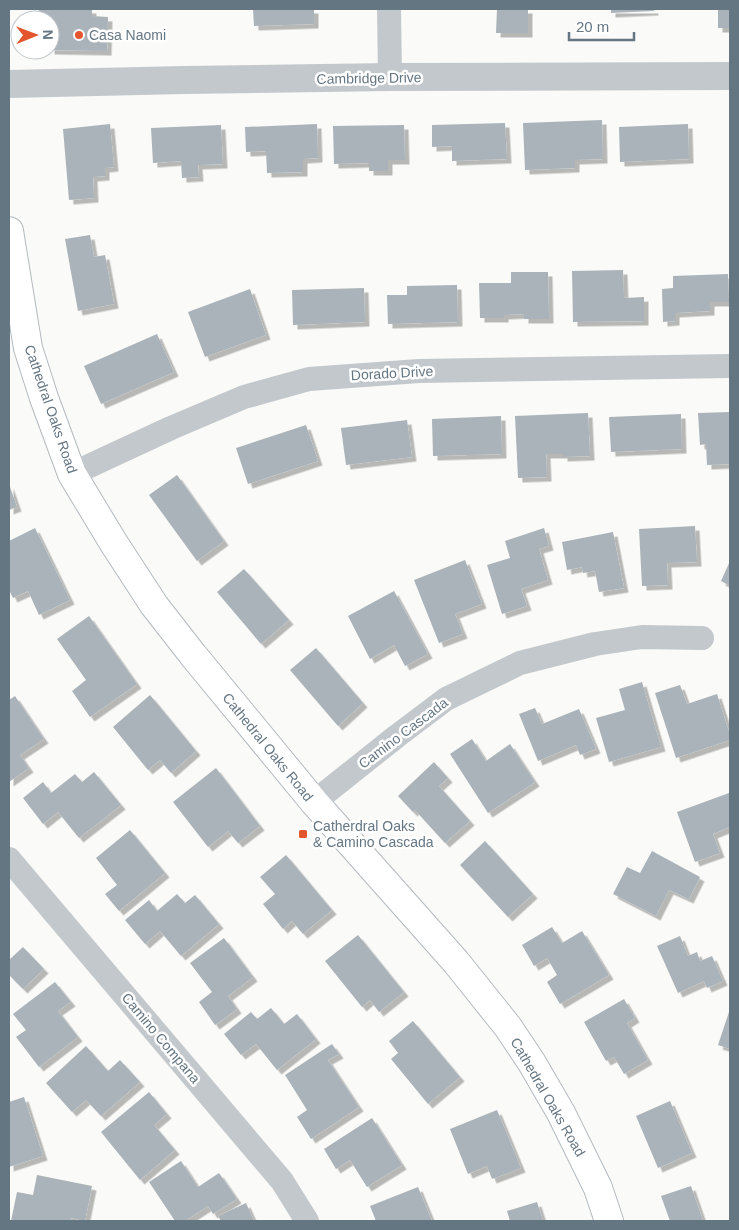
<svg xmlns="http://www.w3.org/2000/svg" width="739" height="1230" font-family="Helvetica,sans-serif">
<defs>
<filter id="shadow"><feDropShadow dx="4.5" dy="4.5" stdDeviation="0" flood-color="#0004"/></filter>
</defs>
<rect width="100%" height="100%" fill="#fafaf8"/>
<g fill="#aab3b9" filter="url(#shadow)">
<path d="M39 9H92V16L108 17 107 51 50 50V20H39Z"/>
<path d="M253 9H314V24L254 26Z"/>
<path d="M497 9H528V33H496Z"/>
<path d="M611 9H654V11L611 13Z"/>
<rect x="718" y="9" width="12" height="19"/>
<path d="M602 120 603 159 575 160V168L525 170 523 123Z"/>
<path d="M505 123 507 159 452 161V146L432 147V125Z"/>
<path d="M110 124 114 167 105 168V176L93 177 94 198 69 200 63 129Z"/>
<path d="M317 124 318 158 303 159V172L267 173 266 151 246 152 245 127Z"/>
<path d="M688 124 689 159 620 162 619 127Z"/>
<path d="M221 125 223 164 198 165 199 177 182 178 181 161 153 163 151 128Z"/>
<path d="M404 125 405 160H388V171H369V163L334 164 333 126Z"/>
<path d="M90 235 94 257 105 255 114 304 78 311 65 239Z"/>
<path d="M623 270 624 298 644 297V321L573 322 572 271Z"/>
<path d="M511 272H548L549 319H524V314L504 315V318H480L479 283H511Z"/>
<path d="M728 274 729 302H710V311L675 313V321L663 322 662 289 673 288V276Z"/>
<path d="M457 285 458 322 388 324 387 295H407V286Z"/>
<path d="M364 288 365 322 293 325 292 290Z"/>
<path d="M250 289 266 335 205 357 188 312Z"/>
<path d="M157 334 174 372 101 404 84 366Z"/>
<path d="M730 412V464L707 465 706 444 700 445 698 413Z"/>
<path d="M588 413 590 456 563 457V454H546L547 477 518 478 515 416Z"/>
<path d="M681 414 682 449 611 452 609 417Z"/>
<path d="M501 416 502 454 433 456 432 419Z"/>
<path d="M407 420 412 457 346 465 341 428Z"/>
<path d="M306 425 318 461 248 484 236 448Z"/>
<path d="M177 475 224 541 197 561 149 495Z"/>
<path d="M9 484 17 507 9 510Z"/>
<path d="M695 526 697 562 667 563 668 585 642 586 639 529Z"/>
<path d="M35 528 70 600 39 615 28 591 13 598 9 590V541Z"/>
<path d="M544 528 549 546 539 549 548 580 521 589 527 606 502 614 487 565 510 558 505 541Z"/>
<path d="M613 532 624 588 599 592 595 571 583 573 582 567 567 570 562 542Z"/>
<path d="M465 560 482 604 455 614 463 634 439 643 414 580Z"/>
<path d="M730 561V586L721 581Z"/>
<path d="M244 569 289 620 261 644 217 592Z"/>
<path d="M394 591 428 654 405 666 394 645 370 659 348 616Z"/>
<path d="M89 616 137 684 90 717 72 691 86 680 57 639Z"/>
<path d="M316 648 363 703 338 726 290 670Z"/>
<path d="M642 682 661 747 609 762 596 718 625 710 619 689Z"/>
<path d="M680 685 687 704 717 694 730 735V740L676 758 655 693Z"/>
<path d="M150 695 196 751 171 773 160 760 148 770 113 727Z"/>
<path d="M15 696 44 739 20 755 29 768 9 782V700Z"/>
<path d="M535 708 542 724 579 709 596 749 580 755 576 745 538 761 519 714Z"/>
<path d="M472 739 486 761 510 744 535 782 488 813 450 754Z"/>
<path d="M434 762 448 778 439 786 470 821 445 843 415 810 413 812 398 796Z"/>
<path d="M216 768 260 826 238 843 228 831 208 847 173 802Z"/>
<path d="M94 772 121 805 79 838 58 812 43 824 23 798 43 782 51 793 75 774 82 782Z"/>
<path d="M729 793 730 796V827L713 834 720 853 695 862 677 812Z"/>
<path d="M130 830 165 873 119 911 105 894 117 885 96 858Z"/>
<path d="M485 841 533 894 508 917 460 865Z"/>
<path d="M652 851 700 877 689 899 669 890 656 916 613 894 627 867 640 873Z"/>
<path d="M286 855 332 910 303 934 292 921 283 929 263 904 275 894 260 877Z"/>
<path d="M177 894 185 903 195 895 219 924 181 956 160 931 145 944 125 920 149 900 157 911Z"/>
<path d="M552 927 562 943 582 931 609 975 560 1004 547 982 557 975 547 958 534 966 522 945Z"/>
<path d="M358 935 404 992 379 1012 370 1000 362 1007 325 961Z"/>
<path d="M680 936 688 956 697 952 700 961 712 956 723 981 707 988 704 981 678 993 657 946Z"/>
<path d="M224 938 253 977 228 996 237 1009 215 1025 199 1002 212 992 190 963Z"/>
<path d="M23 947 44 969 23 989 9 975V960Z"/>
<path d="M55 982 71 1002 58 1011 78 1037 39 1067 16 1037 26 1030 13 1014Z"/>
<path d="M624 999 635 1018 627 1023 648 1060 624 1074 614 1057 606 1061 584 1022Z"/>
<path d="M271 1008 284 1024 297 1014 316 1039 277 1070 256 1044 241 1055 224 1034 251 1012 257 1019Z"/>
<path d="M730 1009V1049L718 1045Z"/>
<path d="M413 1021 460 1077 428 1104 391 1059 398 1053 389 1041Z"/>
<path d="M332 1044 339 1054 328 1060 359 1107 311 1139 297 1117 307 1110 285 1075Z"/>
<path d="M86 1046 108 1071 120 1060 140 1082 101 1116 86 1100 72 1112 46 1083Z"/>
<path d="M149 1092 167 1114 154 1125 175 1150 140 1180 101 1132Z"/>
<path d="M24 1097 43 1156 9 1167V1102Z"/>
<path d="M670 1101 692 1153 658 1168 636 1116Z"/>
<path d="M497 1110 521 1168 492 1179 487 1166 468 1174 450 1129Z"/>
<path d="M372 1118 402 1165 367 1187 350 1160 336 1169 324 1149Z"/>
<path d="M181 1161 198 1187 219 1173 237 1199 213 1214 208 1206 185 1221H175L149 1182Z"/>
<path d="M37 1175 92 1186 85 1221 71 1218 70 1221H11L17 1192 33 1195Z"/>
<path d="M691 1186 703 1221H670L661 1196Z"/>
<path d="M418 1187 432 1221H376L370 1206Z"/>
<path d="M537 1202 543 1221H510L507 1211Z"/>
<path d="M246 1203 254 1221H221L218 1216Z"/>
</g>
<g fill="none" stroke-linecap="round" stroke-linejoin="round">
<defs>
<path id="secondary" d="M9 231 28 348 44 398 72 474 113 542 154 605 193 655 314 802 456 962 508 1027 532 1063 561 1113 598 1188 609 1221"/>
</defs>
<use href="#secondary" stroke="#b3babf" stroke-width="30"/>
<g stroke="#c3c8cc" stroke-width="24">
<path d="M389 9 390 77"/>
<path d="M72 474 171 428 244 397 309 379 419 371 730 366"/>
<path d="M314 802 397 736 446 699 520 663 595 644 642 637 702 638"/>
<path d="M9 859 282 1181 307 1221"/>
</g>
<path stroke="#c3c8cc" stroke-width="28" d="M9 84 184 80 390 77 730 76"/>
<use href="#secondary" stroke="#fff" stroke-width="28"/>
</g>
<g fill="#e4572e" stroke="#fff" stroke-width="2">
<circle cx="79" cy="35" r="5"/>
<rect x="298" y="829" width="10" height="10" rx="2.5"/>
</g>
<g text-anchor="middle" stroke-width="5" stroke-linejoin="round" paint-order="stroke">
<g font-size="14" fill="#657683" stroke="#fff" text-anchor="start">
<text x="89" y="40">Casa Naomi</text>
<text x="313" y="831">Catherdral Oaks<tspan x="313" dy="16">&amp; Camino Cascada</tspan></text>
</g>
<g font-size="14" fill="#657683" stroke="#fff">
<text transform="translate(369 78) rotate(-1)" y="5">Cambridge Drive</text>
<text transform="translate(392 373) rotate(-3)" y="5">Dorado Drive</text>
<text transform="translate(51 409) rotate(71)" y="5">Cathedral Oaks Road</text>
<text transform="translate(403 733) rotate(-37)" y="5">Camino Cascada</text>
<text transform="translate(268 747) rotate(51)" y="5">Cathedral Oaks Road</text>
<text transform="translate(161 1038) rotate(50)" y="5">Camino Compana</text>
<text transform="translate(548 1097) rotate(60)" y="5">Cathedral Oaks Road</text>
</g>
</g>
<rect width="739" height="1230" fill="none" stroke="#657683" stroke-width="20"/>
<g transform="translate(35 35) rotate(89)"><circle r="24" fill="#ffffff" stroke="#c1c8cd"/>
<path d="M0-4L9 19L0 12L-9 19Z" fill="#e4572e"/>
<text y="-8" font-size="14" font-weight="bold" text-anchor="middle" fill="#657683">N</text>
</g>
<path d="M569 32v8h65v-8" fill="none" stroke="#657683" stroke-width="2.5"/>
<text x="576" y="32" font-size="15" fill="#657683" stroke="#ffffff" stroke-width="4" paint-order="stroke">20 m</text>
</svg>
